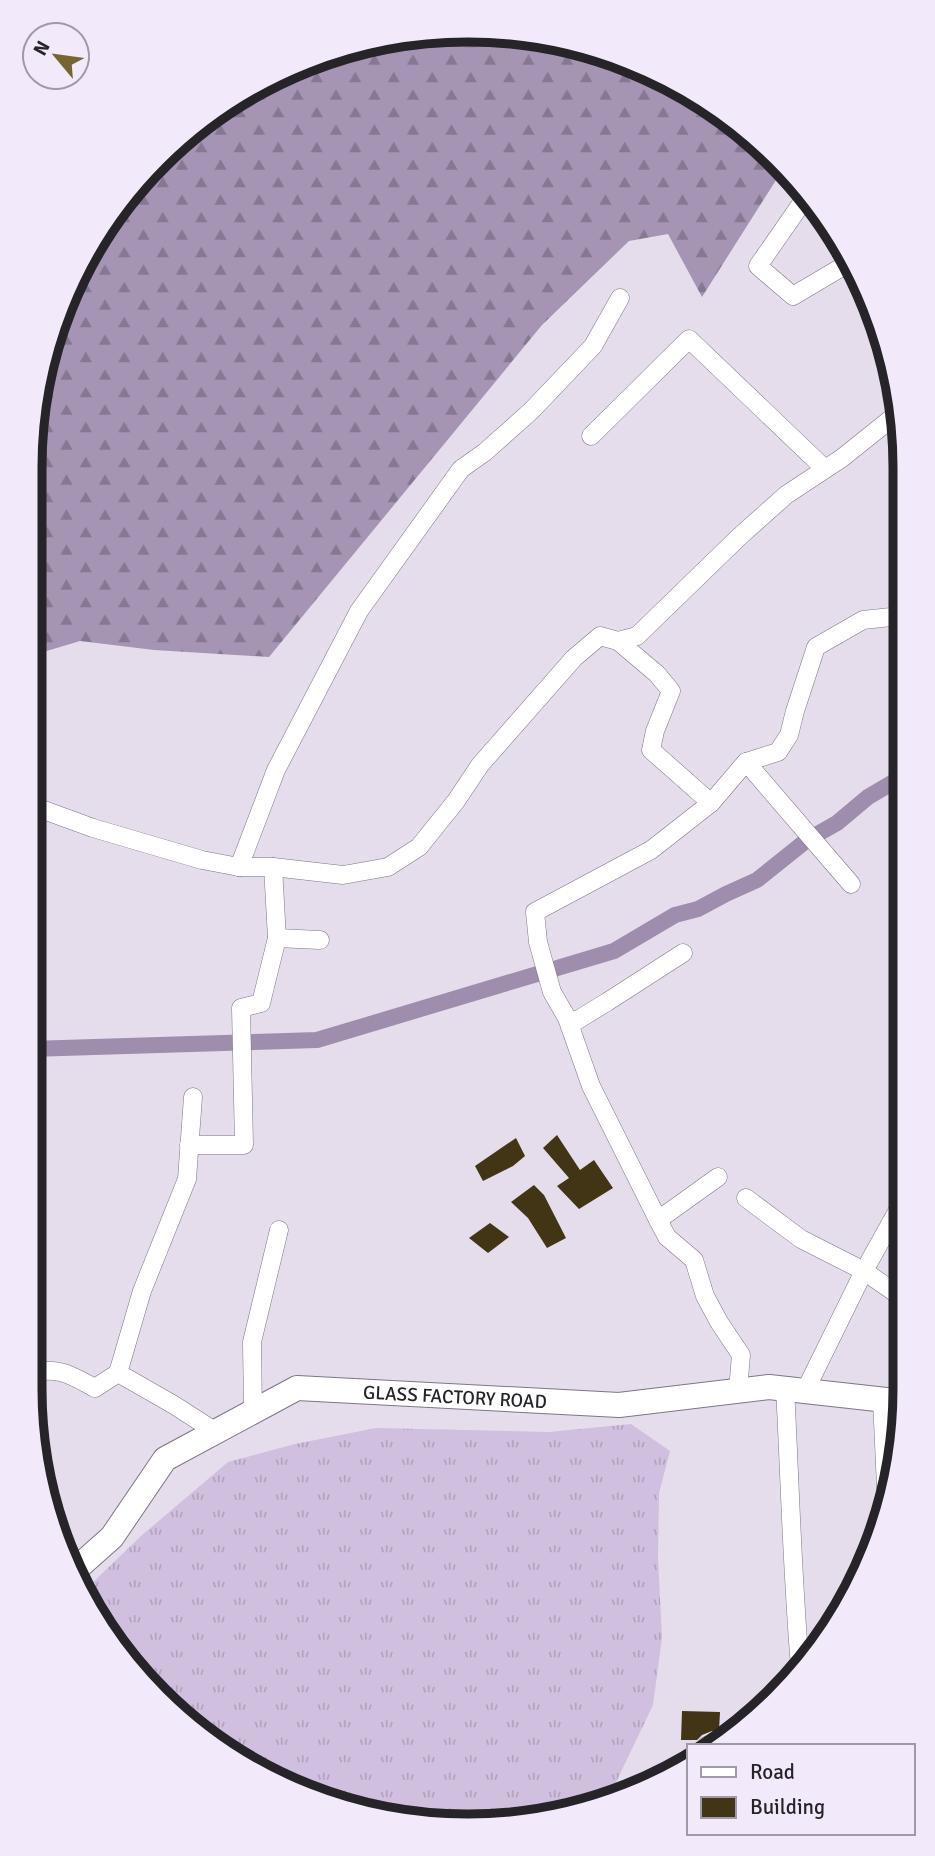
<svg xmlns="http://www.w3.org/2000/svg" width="935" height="1856" font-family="Signika,sans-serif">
<defs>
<pattern id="grass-tufts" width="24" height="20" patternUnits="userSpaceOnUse" patternTransform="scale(1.75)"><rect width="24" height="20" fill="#d0bfdf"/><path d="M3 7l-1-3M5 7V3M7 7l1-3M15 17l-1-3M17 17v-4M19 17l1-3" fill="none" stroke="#b2a4bf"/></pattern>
<pattern id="forest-firs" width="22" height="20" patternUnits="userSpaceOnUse" patternTransform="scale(1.75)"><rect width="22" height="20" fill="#a594b4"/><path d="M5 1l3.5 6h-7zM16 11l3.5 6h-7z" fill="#867892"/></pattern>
</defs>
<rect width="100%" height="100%" fill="#e5ddec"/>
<path fill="url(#grass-tufts)" d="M631 1424 670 1451 659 1493 658 1558 662 1638 653 1705 609 1797 524 1823 382 1818 248 1767 120 1655 85 1590 141 1536 228 1462 295 1444 376 1428 549 1432Z"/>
<path fill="url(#forest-firs)" d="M496 31 661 75 734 120 783 169 702 297 668 234 629 241 542 325 269 657 154 650 80 641 30 656 31 439 75 274 179 139 326 53Z"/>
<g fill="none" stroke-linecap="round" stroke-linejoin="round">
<path stroke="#9e8dad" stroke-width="16" d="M30 1049 317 1040 614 951 675 915 698 909 726 894 757 880 807 840 837 823 868 797 902 777"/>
</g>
<g fill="#413515">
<path d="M557 1135 580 1170 594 1160 613 1188 579 1209 557 1186 569 1178 543 1148Z"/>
<path d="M516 1138 525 1156 513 1166 483 1181 475 1166Z"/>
<path d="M534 1185 544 1195 566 1238 547 1248 528 1218 511 1202Z"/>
<path d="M490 1223 509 1237 488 1253 469 1238Z"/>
<path d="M682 1711 720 1712 719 1731H712L702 1735 697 1740H681Z"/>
</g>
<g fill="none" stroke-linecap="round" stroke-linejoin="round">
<defs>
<g id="minor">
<path d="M808 194 758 266 793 296 847 264"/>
<path d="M591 436 689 339 825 469"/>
<path d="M618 641 657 674 671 691 655 731 651 750 711 803"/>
<path d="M746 762 851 884"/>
<path d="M30 805 93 828 202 860 239 867H273L343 875 388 867 419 847 456 801 480 765 574 658 600 636 618 641 637 636 739 537 786 495 842 458 892 418 901 408"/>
<path d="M239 867 276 770 359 611 461 469 485 452 531 411 593 346 620 298"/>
<path d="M277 938 320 940"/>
<path d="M683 953 607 1002 576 1021 567 1018 552 992 538 942 535 912 651 850 711 803 746 762 778 752 789 735 795 711 816 647 863 620 891 617 902 614"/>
<path d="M567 1018 591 1086 658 1220 667 1237 694 1260 705 1296 719 1322 741 1355 738 1390"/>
<path d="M189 1145H244L241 1008 261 1003 277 938 273 867"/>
<path d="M746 1198 801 1239 864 1271 904 1299"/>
<path d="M658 1220 718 1177"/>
<path d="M30 1373C58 1366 71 1375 95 1388L118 1373 174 1405 216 1432"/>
<path d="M118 1373 142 1291 187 1179 193 1097"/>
<path d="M785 1388C790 1481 792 1574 800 1666"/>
<path d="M805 1391 864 1271 904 1199"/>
<path d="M882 1399 886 1487"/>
<path d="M253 1411 252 1342 279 1230"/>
<path d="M706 1746 716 1742"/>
</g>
<g id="secondary">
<path id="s1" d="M75 1570 112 1537 165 1459 297 1388 619 1405 769 1387 904 1402"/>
</g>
</defs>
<use href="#minor" stroke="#7e7684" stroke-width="19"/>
<use href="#secondary" stroke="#7e7684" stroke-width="26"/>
<use href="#minor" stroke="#fff" stroke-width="18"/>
<use href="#secondary" stroke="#fff" stroke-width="24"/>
</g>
<g text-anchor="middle" stroke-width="7" stroke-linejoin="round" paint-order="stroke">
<g font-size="19" fill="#262329" stroke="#f2eafa">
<text dy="7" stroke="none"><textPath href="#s1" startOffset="452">GLASS FACTORY ROAD</textPath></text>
</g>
</g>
<path d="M0 0H935V1856H0ZM467 42H468A425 425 0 0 1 893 467V1389A425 425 0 0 1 468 1814H467A425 425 0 0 1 42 1389V467A425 425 0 0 1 467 42Z" fill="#f2eafa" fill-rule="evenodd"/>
<path fill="none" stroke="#262329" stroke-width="9" d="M467 42H468A425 425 0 0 1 893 467V1389A425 425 0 0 1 468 1814H467A425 425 0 0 1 42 1389V467A425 425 0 0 1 467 42Z"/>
<rect x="687" y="1744" width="228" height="91" fill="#f2eafa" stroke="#a09aa6" stroke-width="2"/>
<rect x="701" y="1767" width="35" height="10" fill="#ffffff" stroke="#a09aa6" stroke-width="2"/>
<text x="750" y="1779" font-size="21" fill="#262329">Road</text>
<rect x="701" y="1797" width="35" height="21" fill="#413515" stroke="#a09aa6" stroke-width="2"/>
<text x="750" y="1814" font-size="21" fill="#262329">Building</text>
<g transform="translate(56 56) rotate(299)"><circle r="33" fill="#f2eafa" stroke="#a09aa6" stroke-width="2"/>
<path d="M0-5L12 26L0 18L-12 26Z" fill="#766432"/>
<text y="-10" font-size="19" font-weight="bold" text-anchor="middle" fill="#262329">N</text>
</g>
</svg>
